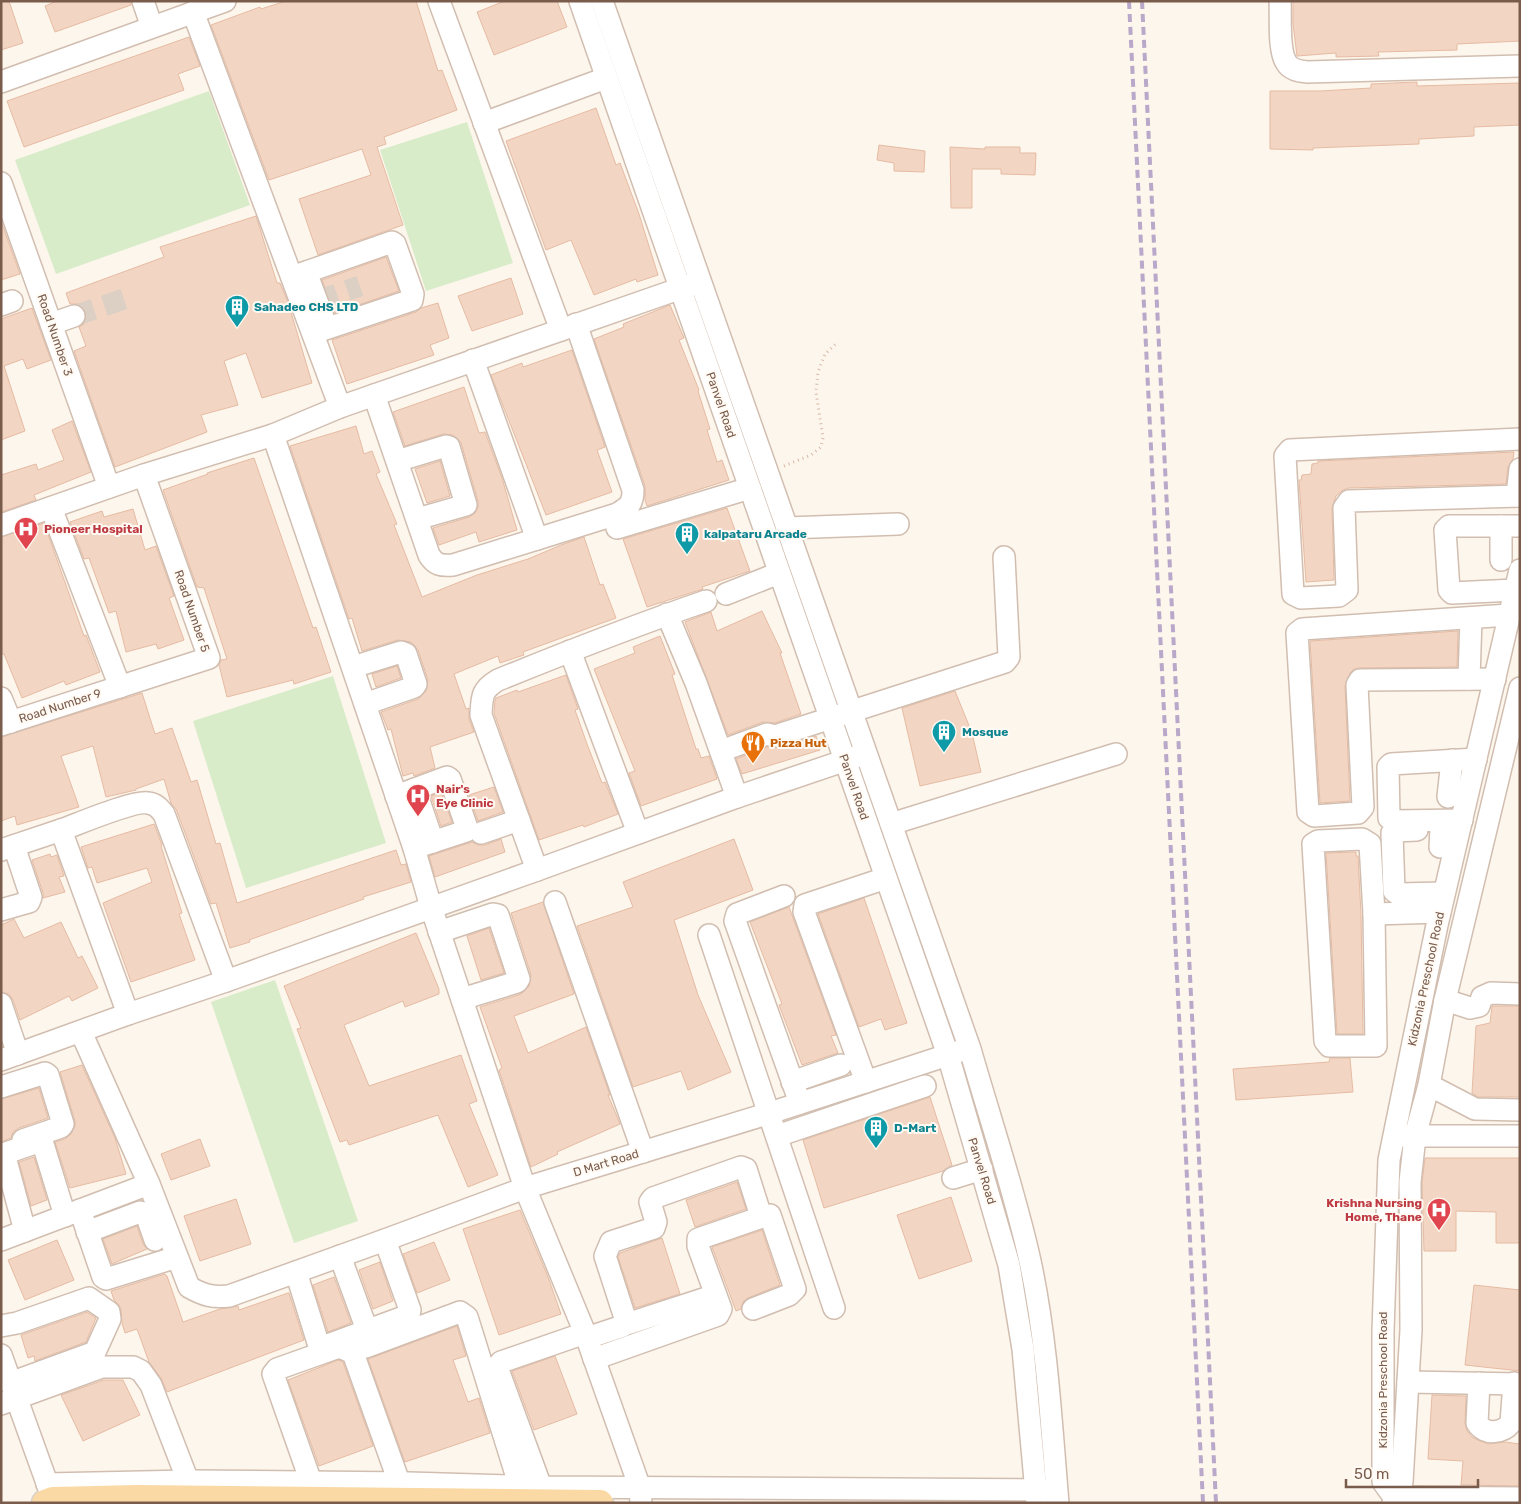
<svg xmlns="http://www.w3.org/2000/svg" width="1521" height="1504" font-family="Rubik,sans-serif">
<rect width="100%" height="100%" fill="#fdf6ec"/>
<g fill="#d8ecc9">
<path d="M209 91 250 205 56 274 15 160Z"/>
<path d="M467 122 513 263 426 291 380 150Z"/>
<path d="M333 676 386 843 246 888 193 721Z"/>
<path d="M275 980 358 1221 294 1243 211 1002Z"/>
</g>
<g fill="#f3d5c3" stroke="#e6bba3">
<path d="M1 1H9L23 43 1 50Z"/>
<path d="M57 1H131V5L55 32 45 6Z"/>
<path d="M286 1H416L438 71 442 70 457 110 384 137 386 144 377 147 403 225 318 255 299 199 371 175 362 149 269 180 211 25 260 7 261 9Z"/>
<path d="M505 1H557L567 27 494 55 477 12Z"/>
<path d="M1293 1H1520V41L1457 44V50L1378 52 1379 56 1336 57V53L1297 56 1293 24Z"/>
<path d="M189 37 200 66 178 74 184 90 24 147 7 101Z"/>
<path d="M1417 82V86L1520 83V125L1474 127V136L1419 139V144L1313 148V150L1270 149V91H1321L1371 88V84Z"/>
<path d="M596 108 616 165 620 163 639 214 658 275 637 282 636 279 594 295 571 240 546 250 506 141Z"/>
<path d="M879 145 925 151 924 172 894 171V163L877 160Z"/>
<path d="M950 147 985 149V147H1020V153H1036L1035 175 1001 174V169H972V208H951Z"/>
<path d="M256 216 277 283H280L288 302 312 383 262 398 246 353 224 361 238 405 201 415 207 432 115 467 74 351 86 346 79 327 84 324 86 319V312L82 306 77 304H70L66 293 164 257 160 247Z"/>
<path d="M1 221 20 274 1 280Z"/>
<path d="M386 257 399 291 335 313 322 280Z"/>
<path d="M511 278 523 314 472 331 458 296Z"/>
<path d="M438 303 449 338 430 345 434 355 347 384 332 340 416 312 421 308Z"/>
<path d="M670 305 684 338 679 340 699 390 698 391 710 429 707 430 717 462 722 460 729 480 647 506 645 500V486L594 339 624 327 623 324Z"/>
<path d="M32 308 51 360 27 369 23 359 4 366 25 431 1 440V319Z"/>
<path d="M572 350 605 447 597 450 612 492 546 515 491 375 522 363 523 367Z"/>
<path d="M464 387 479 433 485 432 502 478 517 530 479 542 476 532 439 545 433 528 469 517 475 513 478 507V501L461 443 458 439 453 435 443 434 405 446 393 412Z"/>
<path d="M72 421 91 472 34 495 36 500 1 512V475L36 464 38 470 64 460 52 430Z"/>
<path d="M356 426 364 454 372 451 380 472 376 474 397 524 394 525 422 597 477 575 528 559 561 545 584 537 600 585 603 584 616 618 523 652 524 655 500 663 498 656 454 674 466 709 469 708V719L474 732 430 747 435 768 414 776 413 773 403 776 391 729 388 730 381 712 418 699 426 691 428 680 418 650 411 642 398 640 362 651 352 618 349 619 290 446Z"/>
<path d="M1514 452 1513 459 1508 467 1506 484 1349 488 1343 490 1336 496 1332 508 1334 580 1306 582 1299 480H1301L1302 475 1311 474 1312 464 1318 463V461Z"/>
<path d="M254 458 313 628 316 627 331 672 294 684 293 680 227 697 219 665 221 660 227 659 204 588 197 587 163 490 208 474 207 473Z"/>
<path d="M440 461 450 496 427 503 415 469Z"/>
<path d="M727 508 750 571 702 587 703 589 647 607 623 539Z"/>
<path d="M133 509 145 550 156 546 174 596 169 598 184 640 158 649 156 644 126 652 116 611 109 613 89 558 84 559 70 522 102 511 104 517Z"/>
<path d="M44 523 84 636 86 635 100 672 66 685 64 681 22 698 4 654H1V537Z"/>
<path d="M762 611 782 653H780L801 714 775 723 763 722 728 735 685 622 711 612 717 631Z"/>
<path d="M1458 631 1457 667 1360 668 1354 669 1350 673 1345 686 1350 801 1320 803 1310 641Z"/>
<path d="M660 636 675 674 672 675 696 749H698L701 758 709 756 717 779 641 806 629 773 635 771 594 669 635 653 633 647Z"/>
<path d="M397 666 401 678 376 687 372 674Z"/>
<path d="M566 675 578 709 575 710 587 744 602 783 605 782 618 814 584 827 583 825 539 840 494 713 495 701 496 698 517 690 518 692Z"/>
<path d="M955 691 972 733 981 772 920 786 902 708Z"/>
<path d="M142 693 155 734 172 728 191 782 197 780 216 844 220 843 237 903 396 850 401 865 406 864 411 882 363 897 364 899 249 940 250 942 230 948 216 903 211 904 187 838 176 809 171 803 164 779 136 789V790L106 797 93 746 61 756 79 807 17 825 15 816 1 821V737Z"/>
<path d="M816 736 820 750 742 774 736 759 768 747 779 748Z"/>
<path d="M494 787 503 812 478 821 469 795Z"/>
<path d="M441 792 452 822 441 826 431 796Z"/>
<path d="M154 824 162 845 161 846 182 913 179 914 195 960 131 982 103 903 152 882 147 868 97 883 92 867 88 868 81 847Z"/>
<path d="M501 839 505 852 435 877 429 856 472 842 478 845H485Z"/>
<path d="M734 839 753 890 674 920 698 995 731 1072 688 1090 681 1071 633 1087 577 926 633 907 623 882Z"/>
<path d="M1356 852V856H1358L1361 914 1363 1034H1337L1326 853Z"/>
<path d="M50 854 51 857 57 855 64 876 59 877 65 892 43 898V893L32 860Z"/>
<path d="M864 898 907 1023 885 1030 881 1019 859 1027 818 914Z"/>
<path d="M543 902 574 994 514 1016 528 1053 586 1027 610 1095H608L620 1124 557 1152 558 1154 531 1167 499 1070 502 1068 480 1007 521 994 529 986 531 975 511 913Z"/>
<path d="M789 907 836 1035 831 1036 838 1053 802 1065 779 1005 782 1004 750 922Z"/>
<path d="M14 919 24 938 61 922 78 958 82 956 98 988 72 1001 69 996 20 1020 13 1000 9 994 1 992V925Z"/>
<path d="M489 928 504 973 481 980 467 936Z"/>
<path d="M416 933 439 989V994L405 1007 403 1001 344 1025 369 1086 461 1055 477 1101 469 1104 498 1175 468 1187 438 1115 349 1145 347 1140 340 1142 297 1029 301 1028 284 986Z"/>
<path d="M1492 1006H1520V1097H1478L1472 1093 1476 1026 1490 1023Z"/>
<path d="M1330 1058H1350L1353 1092 1236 1100 1233 1069 1329 1062Z"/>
<path d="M82 1065 115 1138 126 1174 70 1188 55 1142 65 1139 71 1134 75 1126V1121L60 1072Z"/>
<path d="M39 1088 48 1118 19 1128 13 1132 11 1138 1 1142V1099Z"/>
<path d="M930 1097 952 1165 943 1171 824 1208 803 1140Z"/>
<path d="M200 1139 210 1166 171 1180 161 1154Z"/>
<path d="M34 1157 47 1200 31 1206 19 1162Z"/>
<path d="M1425 1158H1520V1243H1496V1212L1456 1211V1251H1424L1422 1183Z"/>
<path d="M737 1182 746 1209 695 1227 686 1200Z"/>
<path d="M951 1197 972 1261 919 1279 897 1215Z"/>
<path d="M236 1199 251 1244 200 1261 184 1216Z"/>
<path d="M520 1210 548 1277 561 1314 499 1335 463 1229Z"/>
<path d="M137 1226 143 1244 147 1249 112 1264 103 1239Z"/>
<path d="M762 1230 780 1285 748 1298 743 1302 741 1309 736 1311 712 1247Z"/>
<path d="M662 1238 680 1294 635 1308 618 1257 620 1253Z"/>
<path d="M57 1240 74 1280 25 1300 8 1260Z"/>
<path d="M434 1242 450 1280 417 1293 403 1254Z"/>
<path d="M380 1262 393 1301 373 1309 359 1270Z"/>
<path d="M165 1274 167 1276 183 1322 220 1309 238 1306 239 1310 288 1293H289L304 1340 167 1392 161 1378 149 1362 137 1329 125 1333 122 1323 121 1310 119 1305 114 1300 111 1291Z"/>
<path d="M334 1277 351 1323 328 1332 313 1285Z"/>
<path d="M1474 1285 1520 1290V1371L1465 1365Z"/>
<path d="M87 1312 96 1318 86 1342 35 1361 34 1356 28 1358 21 1335Z"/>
<path d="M457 1326 466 1356 453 1360 468 1402 479 1398 490 1433 405 1462 368 1359Z"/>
<path d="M555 1356 577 1414 534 1430 512 1371Z"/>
<path d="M338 1360 343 1362 373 1446 319 1466 288 1380Z"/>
<path d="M104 1380H123L140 1415 83 1441 61 1395Z"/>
<path d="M1432 1395 1466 1396 1465 1423 1467 1431 1472 1437 1478 1440 1488 1444 1505 1442 1520 1444V1486L1461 1485 1463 1461 1428 1459Z"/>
</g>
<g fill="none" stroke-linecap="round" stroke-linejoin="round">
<g stroke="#dcd0c4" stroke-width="21" stroke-dasharray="21 11" stroke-linecap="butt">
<path d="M317 301 360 286"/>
<path d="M74 316 124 299"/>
</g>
<defs>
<g id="minor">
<path d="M143 1 152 27"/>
<path d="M439 1 561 330"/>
<path d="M580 1 948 1055 1009 1265 1023 1349 1037 1503"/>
<path d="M602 1 970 1049C990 1119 1014 1189 1030 1261 1047 1340 1051 1422 1058 1503"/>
<path d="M1280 1C1281 17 1278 49 1286 62 1290 70 1299 71 1307 72L1520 66"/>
<path d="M193 12 340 407"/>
<path d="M1 82 225 1"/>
<path d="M484 123 606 78"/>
<path d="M1 183 109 487"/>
<path d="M306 272 327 328"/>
<path d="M292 277 392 242 395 244 413 294 412 300 313 333"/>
<path d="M1 305 12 301"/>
<path d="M51 324 74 316"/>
<path d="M374 395 429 555C435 565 441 566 453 565L537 539 473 360"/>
<path d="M273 435 414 848 431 907 525 1188 585 1333 640 1488 641 1503"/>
<path d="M1520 439 1290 450 1285 456 1293 594 1301 598 1339 596 1347 590 1344 508 1349 501 1520 496"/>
<path d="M397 461 446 446 449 447 466 505 417 519"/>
<path d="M1517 496 1520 469"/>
<path d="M51 508 120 687"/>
<path d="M1 525 144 475 273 435 340 407 693 284"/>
<path d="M617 528 750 488"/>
<path d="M787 528 898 524"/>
<path d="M537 539 617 514C628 507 633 505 633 490L576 324"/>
<path d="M1501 560V526"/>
<path d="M1515 590 1452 593 1449 590 1445 530 1449 526H1520"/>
<path d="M726 594 779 573"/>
<path d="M667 614 696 683 737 797"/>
<path d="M570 651 638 833"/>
<path d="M353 667 401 652 406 654 416 684 414 687 365 704"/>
<path d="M1469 679 1471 618"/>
<path d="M1495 679 1360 680 1357 685 1363 807 1358 813 1314 816 1308 812 1297 633 1302 629 1509 615"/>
<path d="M1 698 11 722"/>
<path d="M1 725 209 658 144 475"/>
<path d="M721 751 767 734 775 736 1005 662 1009 657 1004 557"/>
<path d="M415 789 433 842"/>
<path d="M396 796 447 777 450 779 467 828 466 831 414 848"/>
<path d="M1448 797 1452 760"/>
<path d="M1462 820 1394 821 1389 818 1388 767 1391 764 1476 759"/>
<path d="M891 824 1116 754"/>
<path d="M61 830C78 824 134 800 148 803 156 804 159 808 164 814L226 981"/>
<path d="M1417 830 1394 831 1392 833 1394 891 1398 894 1444 893"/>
<path d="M481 833 519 820"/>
<path d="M1362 839 1370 844 1374 914 1376 1046H1329L1325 1041 1313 844 1318 841Z"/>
<path d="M1440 847 1441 829"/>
<path d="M1 850 61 830 128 1014"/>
<path d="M537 870 481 715C482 697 481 690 498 680 567 652 636 625 706 601"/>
<path d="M784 896 737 914 735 921 800 1103"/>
<path d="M555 902 643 1152"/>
<path d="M1 910 29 902 31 897 14 846"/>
<path d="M1374 914 1440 912"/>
<path d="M439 932 493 914 498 915 519 979 517 982 462 999"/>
<path d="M709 935 834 1308"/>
<path d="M1445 1000 1470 1008 1479 1006 1482 997 1491 993 1520 994"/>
<path d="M1 1004 18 1054"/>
<path d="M1 1060 128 1014 226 981 537 870 737 797 858 756"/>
<path d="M792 1082 841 1065"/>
<path d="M866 1082 804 912 805 905 886 878"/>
<path d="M1429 1085 1475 1109 1520 1110"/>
<path d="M1 1087 45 1073 48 1075 63 1124 61 1127 23 1140"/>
<path d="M777 1136 925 1086"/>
<path d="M1403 1136H1520"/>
<path d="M953 1178 982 1169"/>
<path d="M149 1184 189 1287C203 1295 213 1298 229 1296L385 1240 525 1188 770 1113 960 1051"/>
<path d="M80 1210 103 1277 106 1279 177 1257"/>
<path d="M25 1231 5 1157 6 1153 38 1142 43 1144 65 1216"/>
<path d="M87 1232 140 1212 146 1214 155 1240"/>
<path d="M1 1240 149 1184 81 1032"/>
<path d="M340 1256 367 1330"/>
<path d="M296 1272 319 1346 322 1347 409 1315 410 1310 385 1240"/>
<path d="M753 1309 789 1295 795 1289 770 1215"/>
<path d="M1 1326 17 1323 89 1298 109 1312 110 1319 95 1352 10 1383"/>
<path d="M587 1338 623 1326"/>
<path d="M366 1347 460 1312 467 1317 520 1487"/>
<path d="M1 1355 52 1497"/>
<path d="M594 1359 718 1315 721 1309 698 1246V1239L759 1218 760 1213 746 1169 741 1167 653 1198 650 1202 656 1222 654 1228 611 1242 605 1256 626 1321 630 1323 716 1295"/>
<path d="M1408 1382 1520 1384"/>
<path d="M1479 1383 1477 1423C1485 1436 1503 1433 1511 1423L1514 1383"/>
<path d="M1 1404 102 1367H133L141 1371 151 1385 188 1481"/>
<path d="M311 1482 273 1374 277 1369 336 1348H342L353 1353 399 1482"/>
<path d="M47 1484 188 1481 409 1483 541 1487 1049 1490"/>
<path d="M541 1487 497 1367 501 1362 585 1333"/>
<path d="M1394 1497 1383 1482V1331L1389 1160 1437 925 1520 570"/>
<path d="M1394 1497 1520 1498"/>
<path d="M1393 1503 1394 1497 1402 1482 1411 1330 1410 1182 1415 1136 1429 1085 1445 1000 1520 688"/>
</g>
<path id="major" d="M45 1503 53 1500 136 1498 600 1503"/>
</defs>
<use href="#minor" stroke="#d1beb0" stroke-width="24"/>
<use href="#major" stroke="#dad1cd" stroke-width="29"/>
<path stroke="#d9b8a5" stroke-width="3" stroke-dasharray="1 4" stroke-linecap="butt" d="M784 466 811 455 821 447 823 438 816 392 818 372 825 354 838 342"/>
<use href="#minor" stroke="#fff" stroke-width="21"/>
<use href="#major" stroke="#fbd9a5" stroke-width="26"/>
<g stroke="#b9a8c9" stroke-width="4" stroke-dasharray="8 5" stroke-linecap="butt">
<path d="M1129 1 1203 1503"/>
<path d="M1142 1 1216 1503"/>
</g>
</g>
<defs>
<symbol id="building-pin" viewBox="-11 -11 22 30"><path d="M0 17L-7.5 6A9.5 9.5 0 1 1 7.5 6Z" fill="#0f9aa8" stroke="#fffaf3"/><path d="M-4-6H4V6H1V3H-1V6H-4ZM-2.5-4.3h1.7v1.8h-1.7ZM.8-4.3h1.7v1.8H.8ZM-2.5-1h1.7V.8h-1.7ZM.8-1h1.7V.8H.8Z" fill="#fff"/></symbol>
<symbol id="hospital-pin" viewBox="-11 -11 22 30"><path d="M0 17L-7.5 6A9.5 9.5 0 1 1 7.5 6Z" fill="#e0444e" stroke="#fffaf3"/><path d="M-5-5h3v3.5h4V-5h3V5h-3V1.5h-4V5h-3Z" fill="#fff"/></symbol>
<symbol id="restaurant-pin" viewBox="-11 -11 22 30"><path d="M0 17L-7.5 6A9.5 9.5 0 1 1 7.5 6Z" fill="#e8710a" stroke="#fffaf3"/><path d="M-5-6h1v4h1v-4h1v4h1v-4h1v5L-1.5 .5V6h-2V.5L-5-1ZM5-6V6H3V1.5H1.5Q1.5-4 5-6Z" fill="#fff"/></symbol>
</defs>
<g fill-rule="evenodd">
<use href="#building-pin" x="223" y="293" width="28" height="38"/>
<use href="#hospital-pin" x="12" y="515" width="28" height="38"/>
<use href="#building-pin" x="673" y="520" width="28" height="38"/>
<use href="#building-pin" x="930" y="718" width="28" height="38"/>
<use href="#restaurant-pin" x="739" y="729" width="28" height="38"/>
<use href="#hospital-pin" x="404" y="782" width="28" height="38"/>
<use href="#building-pin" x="862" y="1114" width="28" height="38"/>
<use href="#hospital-pin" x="1425" y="1196" width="28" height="38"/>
</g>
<g text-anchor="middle" stroke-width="4" stroke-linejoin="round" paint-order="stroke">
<g font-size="12" font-weight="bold" fill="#0d838f" stroke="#fffaf3" text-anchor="start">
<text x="254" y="311">Sahadeo CHS LTD</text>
<text x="704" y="538">kalpataru Arcade</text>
<text x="962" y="736">Mosque</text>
<text x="894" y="1132">D-Mart</text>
</g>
<g font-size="12" fill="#7a5c4d" stroke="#fffaf3">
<text transform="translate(55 335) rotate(71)" y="4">Road Number 3</text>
<text transform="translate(721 405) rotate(71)" y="4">Panvel Road</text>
<text transform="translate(192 611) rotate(71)" y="4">Road Number 5</text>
<text transform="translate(60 706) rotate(-18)" y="4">Road Number 9</text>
<text transform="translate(854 787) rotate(71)" y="4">Panvel Road</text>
<text transform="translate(1426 979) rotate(-78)" y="4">Kidzonia Preschool Road</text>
<text transform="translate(606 1163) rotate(-17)" y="4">D Mart Road</text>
<text transform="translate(982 1171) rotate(73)" y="4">Panvel Road</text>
<text transform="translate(1383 1380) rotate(-90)" y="4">Kidzonia Preschool Road</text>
</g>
<g font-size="12" font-weight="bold" fill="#be3a42" stroke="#fffaf3" text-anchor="start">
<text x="44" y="533">Pioneer Hospital</text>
<text x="436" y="793">Nair's<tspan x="436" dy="14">Eye Clinic</tspan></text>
<text x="1422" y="1207" text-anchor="end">Krishna Nursing<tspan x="1422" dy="14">Home, Thane</tspan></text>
</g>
<g font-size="12" font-weight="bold" fill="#c56008" stroke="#fffaf3" text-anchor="start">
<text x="770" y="747">Pizza Hut</text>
</g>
</g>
<rect width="1521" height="1504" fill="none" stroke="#7a5c4d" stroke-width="5"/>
<path d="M1346 1479v8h132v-8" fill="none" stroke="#7a5c4d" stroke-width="2.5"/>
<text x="1354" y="1479" font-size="15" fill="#7a5c4d" stroke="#fffaf3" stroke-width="4" paint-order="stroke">50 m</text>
</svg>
